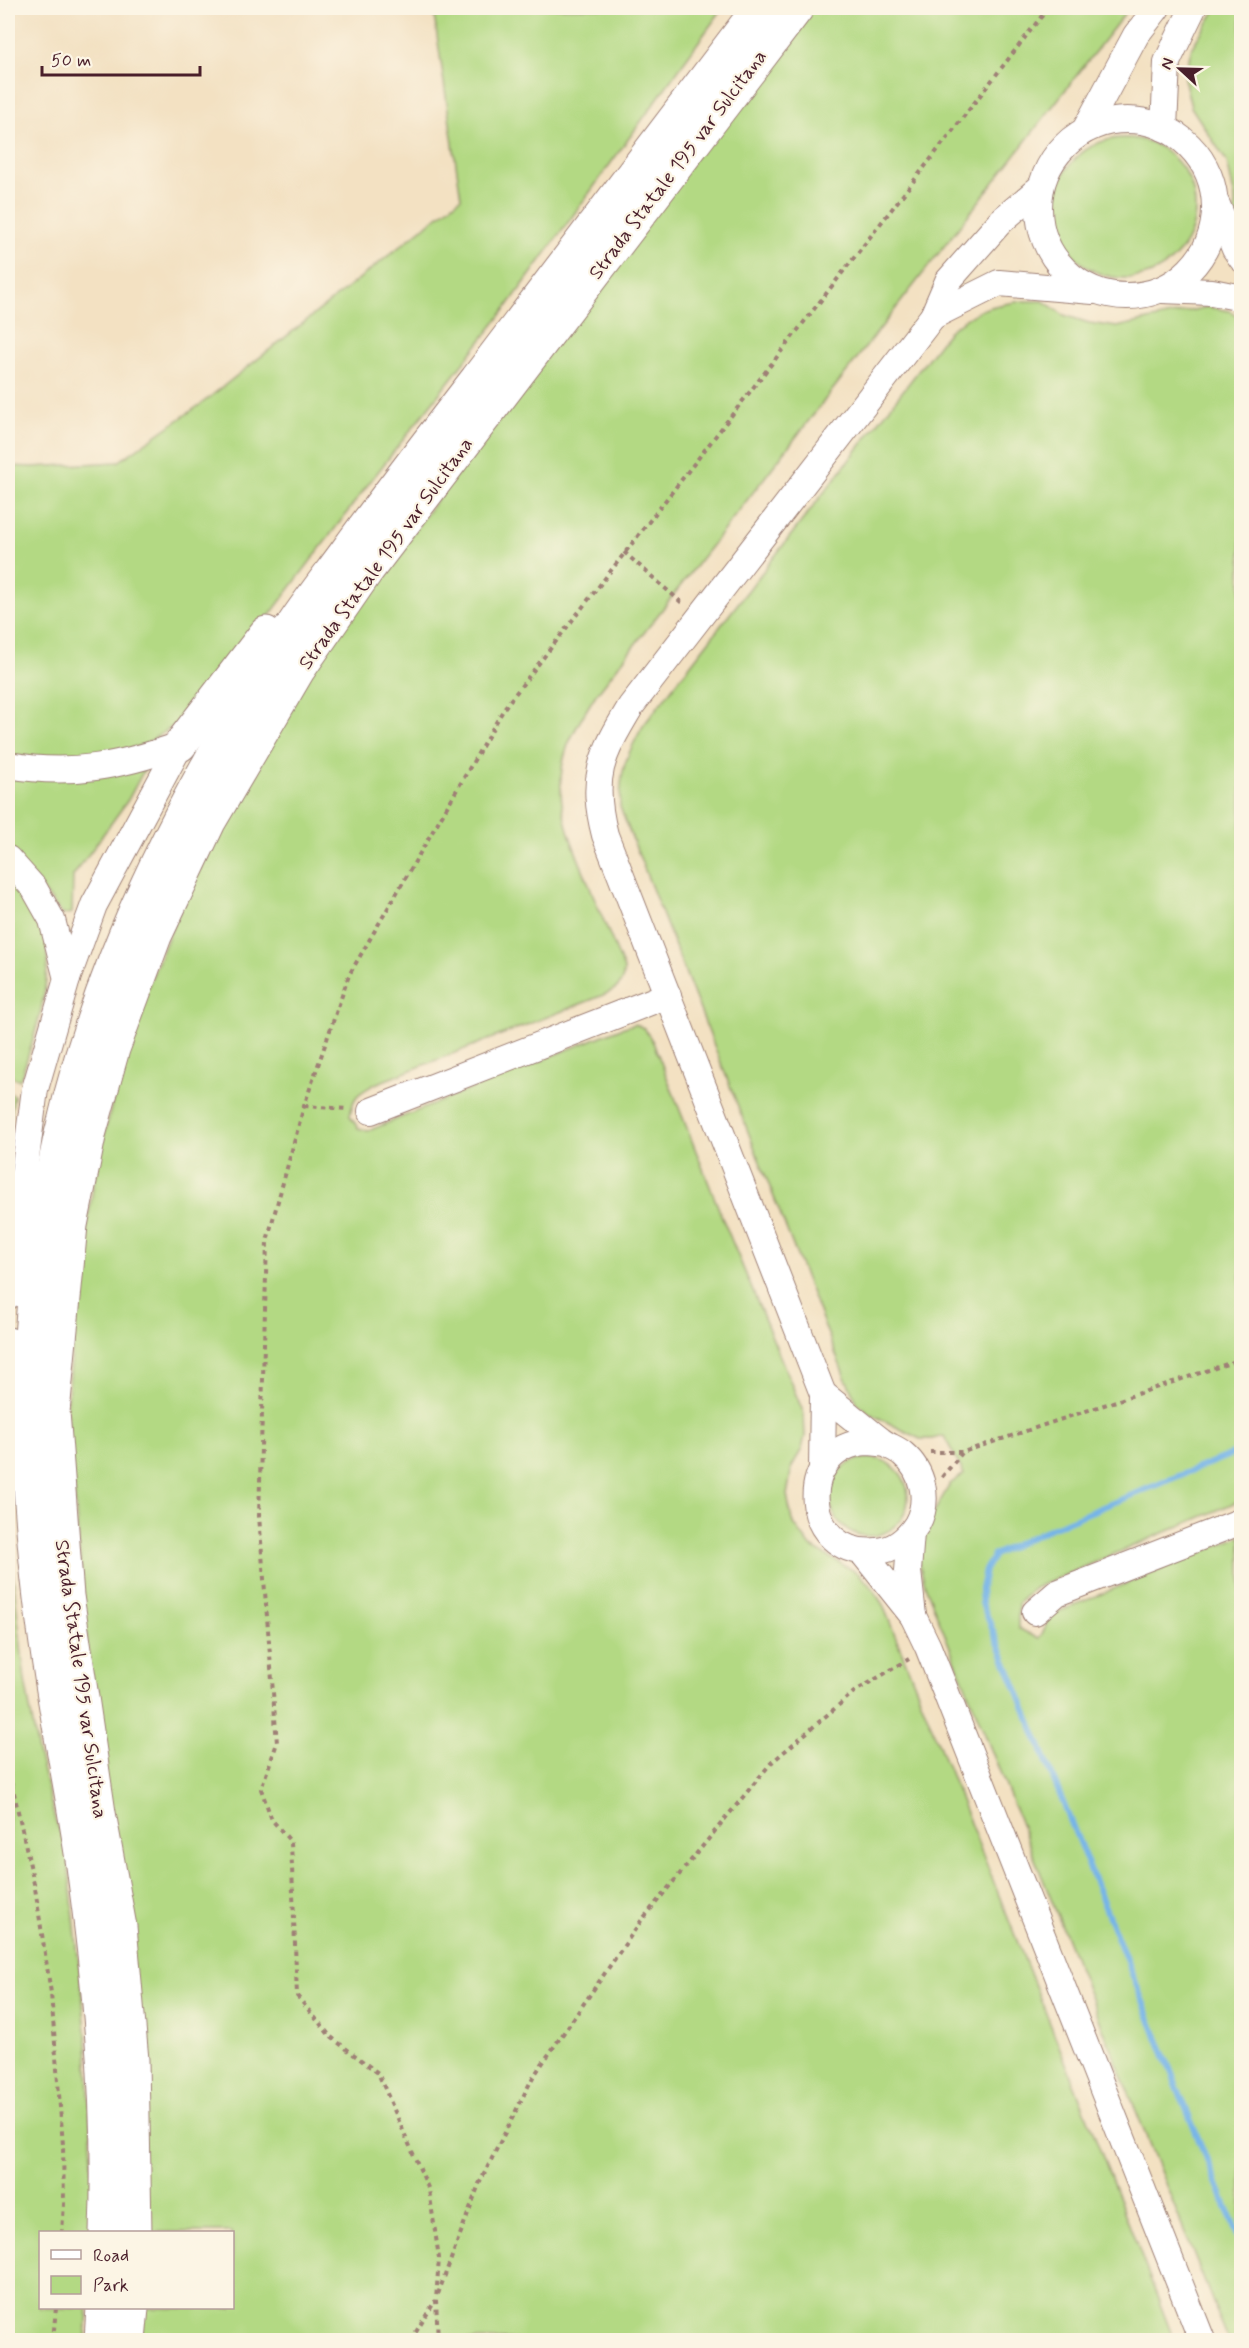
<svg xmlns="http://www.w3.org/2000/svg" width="1249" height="2348" font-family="Mynerve,sans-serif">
<rect width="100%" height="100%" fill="#fcf5e5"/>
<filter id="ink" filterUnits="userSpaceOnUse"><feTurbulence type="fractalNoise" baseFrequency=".0167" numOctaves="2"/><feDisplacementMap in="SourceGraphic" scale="12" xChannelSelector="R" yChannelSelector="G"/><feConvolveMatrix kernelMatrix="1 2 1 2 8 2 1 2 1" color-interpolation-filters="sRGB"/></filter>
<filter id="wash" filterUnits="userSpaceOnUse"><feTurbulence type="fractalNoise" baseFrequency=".008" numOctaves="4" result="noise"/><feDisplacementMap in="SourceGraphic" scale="24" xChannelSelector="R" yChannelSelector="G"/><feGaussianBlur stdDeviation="1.35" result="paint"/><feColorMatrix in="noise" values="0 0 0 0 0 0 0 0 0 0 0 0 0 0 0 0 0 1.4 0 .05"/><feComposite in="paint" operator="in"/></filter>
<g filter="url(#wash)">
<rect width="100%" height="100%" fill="#f3e1c2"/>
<g fill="#b3d983" stroke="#7e7c57" stroke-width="1.5">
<path d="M433 8H723L504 311 370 482 224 676 188 717 144 745 88 759 8 756V466L33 467 118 462 201 404 461 198Z"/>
<path d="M808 8H1129L595 696C585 712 575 728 568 745 549 797 571 840 590 887 601 915 613 942 624 969 623 987 616 989 601 996L375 1084C357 1094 353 1096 350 1116L358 1128 368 1131 621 1028 635 1024 644 1028 653 1042 724 1222 804 1414 805 1436 802 1449 792 1466 787 1495 792 1521 811 1547 858 1573 871 1586 883 1605 1083 2106 1174 2340H140L143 2308H232V2232H146L87 1641 67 1408 77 1292 96 1168 131 1028 188 889 317 659Z"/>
<path d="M1217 8H1241V232L1235 221V198L1227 162 1191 107 1184 78 1192 47Z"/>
<circle cx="1125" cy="208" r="70"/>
<path d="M1023 301H1043L1064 315 1089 323 1117 327 1207 307 1230 311 1241 319V1500L1032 1589 1018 1604V1628L1039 1639 1053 1614 1241 1536V2340H1228L925 1585 918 1558 929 1521 950 1484 964 1474 944 1436 932 1439H920L873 1415 858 1404 844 1375 620 807C620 770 625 758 643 726L950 330C980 308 987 306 1023 301Z"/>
<path d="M144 770 128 800 73 876 72 913 63 915 8 847V776Z"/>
<path d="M8 876 17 879C25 893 42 917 45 932 54 979 35 1036 20 1080L12 1077 8 1063Z"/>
<path d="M8 1093 14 1095 8 1138Z"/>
<circle cx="869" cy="1497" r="39"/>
<path d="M8 1531 25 1681 38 1752 55 1819 67 1851 87 2041 92 2161 91 2232H40V2308H88L86 2340H8Z"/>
</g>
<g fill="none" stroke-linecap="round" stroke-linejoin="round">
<path stroke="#75b4e8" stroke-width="6" d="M1242 1450 1044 1531 994 1555 985 1570 981 1589 982 1603 993 1631C1078 1835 1157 2041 1242 2245"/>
</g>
</g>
<g filter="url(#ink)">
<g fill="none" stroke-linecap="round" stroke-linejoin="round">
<defs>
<g id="minor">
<circle cx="1127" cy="208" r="88"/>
<path d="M1164 128 1167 62 1193 8"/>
<path d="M1085 130 1136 35 1157 8"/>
<path d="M1217 205 1235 249 1242 259"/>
<path d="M1162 290 1212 292 1242 298"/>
<path d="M933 316 999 283 1093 291"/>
<path d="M8 765C70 776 121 766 180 745"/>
<path d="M8 859 34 888 52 920 67 979"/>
<path d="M371 1111 668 995"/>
<path d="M8 1296 35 1089 67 979 94 905 180 745"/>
<path d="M823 1394C842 1409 861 1425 880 1440 887 1446 896 1448 903 1454 923 1471 930 1500 917 1524 908 1538 894 1550 877 1551 800 1559 794 1446 867 1442 872 1442 879 1443 885 1444"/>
<path d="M822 1469 823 1394 605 835C590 777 601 756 631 706L933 316 948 281 1001 221 1041 187"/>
<path d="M911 1533 908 1571 913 1616"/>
<path d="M862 1552 913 1616 928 1647 1202 2340"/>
<path d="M1035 1612 1057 1593 1242 1521"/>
</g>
<g id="highway">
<path d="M180 745 266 633"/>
<path d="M8 1344 10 1405"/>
<path d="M106 2232C111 2110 100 1987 83 1866 74 1805 62 1745 52 1684 38 1595 28 1506 28 1416 29 1261 58 1104 115 960 161 842 224 730 293 625 309 601 327 578 344 555 387 495 432 437 477 379 571 255 665 131 759 8"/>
<path d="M135 2232 132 2060 120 1927 99 1813 67 1596 53 1412 71 1225 90 1131 113 1049 155 936 209 822 299 669 366 572 797 8"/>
<path d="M101 2340 103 2308"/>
<path d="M129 2340 132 2308"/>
</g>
</defs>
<use href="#minor" stroke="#9e8076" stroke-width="28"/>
<use href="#highway" stroke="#9e8076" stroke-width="35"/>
<g stroke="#9e8076" stroke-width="4" stroke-dasharray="4.5 4.5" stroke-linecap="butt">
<path d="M624 552 682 603"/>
<path d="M304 1106 348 1109"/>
<path d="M930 1452H963L1242 1359"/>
<path d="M942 1477 962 1453"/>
<path d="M8 1766 35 1888 51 1993 63 2145 64 2204 62 2232"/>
<path d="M438 2294 479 2184 533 2077 641 1921 771 1763 854 1692 909 1659"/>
<path d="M53 2340 56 2308"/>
<path d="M411 2340 435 2301"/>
<path d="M438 2340 436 2300 439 2258 429 2190 378 2073 331 2037 297 1996 291 1842 272 1820 261 1789 277 1743 259 1516 267 1241 304 1106 349 975 505 707 1048 8"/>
</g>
<use href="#minor" stroke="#fff" stroke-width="26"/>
<use href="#highway" stroke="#fff" stroke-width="33"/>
</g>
</g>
<g text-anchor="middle" stroke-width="4.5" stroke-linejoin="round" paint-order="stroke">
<g font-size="20" fill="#4a1f2b" stroke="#fcf5e5">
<text transform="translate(677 164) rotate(-53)" y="7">Strada Statale 195 var Sulcitana</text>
<text transform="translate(385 553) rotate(-54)" y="7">Strada Statale 195 var Sulcitana</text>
<text transform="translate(82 1679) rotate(82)" y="7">Strada Statale 195 var Sulcitana</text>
</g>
</g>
<rect width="1249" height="2348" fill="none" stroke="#fcf5e5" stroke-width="30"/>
<rect x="39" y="2231" width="195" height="78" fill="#fcf5e5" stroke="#b59f9b" stroke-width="1.5"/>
<rect x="51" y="2250" width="30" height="9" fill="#ffffff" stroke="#b59f9b" stroke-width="1.5"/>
<text x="93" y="2261" font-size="18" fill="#4a1f2b">Road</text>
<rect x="51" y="2276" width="30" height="18" fill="#b3d983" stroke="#b59f9b" stroke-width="1.5"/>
<text x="93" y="2291" font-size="18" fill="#4a1f2b">Park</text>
<g transform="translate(1180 69) rotate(292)" stroke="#fcf5e5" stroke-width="4.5" paint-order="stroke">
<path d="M0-4.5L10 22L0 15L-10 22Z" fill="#4a1f2b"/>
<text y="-9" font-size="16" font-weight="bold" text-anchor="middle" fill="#4a1f2b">N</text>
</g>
<path d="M42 66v9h158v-9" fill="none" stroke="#4a1f2b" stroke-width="3"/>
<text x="51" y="66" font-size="18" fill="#4a1f2b" stroke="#fcf5e5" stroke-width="4.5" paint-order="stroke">50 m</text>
</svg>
